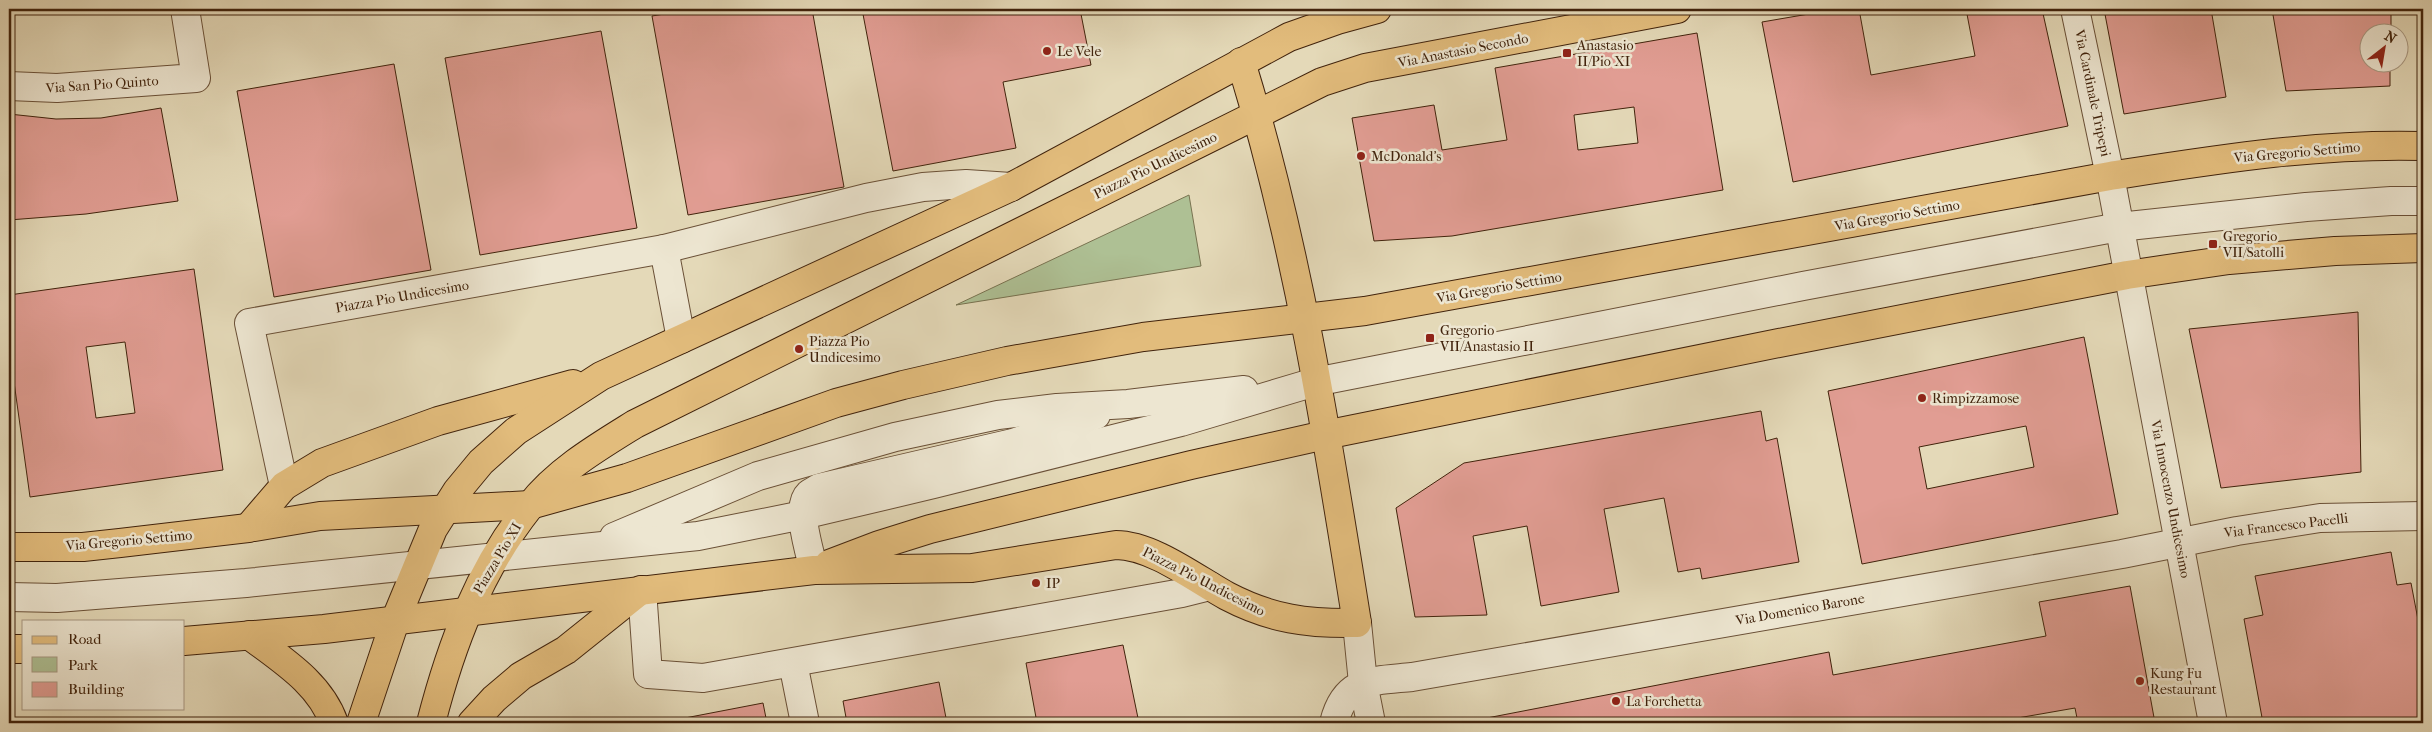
<svg xmlns="http://www.w3.org/2000/svg" width="2432" height="732" font-family="'IM FELL French Canon',serif">
<rect width="100%" height="100%" fill="#e4d9b8"/>
<filter id="stains"><feTurbulence type="fractalNoise" baseFrequency=".004" numOctaves="4"/><feColorMatrix values="0 0 0 0 .2 0 0 0 0 .09 0 0 0 0 .02 0 0 0 .5 -.17"/></filter>
<radialGradient id="worn" r=".72"><stop offset=".6" stop-color="#630" stop-opacity="0"/><stop offset="1" stop-color="#630" stop-opacity=".3"/></radialGradient>
<path fill="#aec094" stroke="#787250" d="M1189 195 1201 266 956 305Z"/>
<g fill="#e19d93" stroke="#41230c" fill-rule="evenodd">
<path d="M694 9H812L844 187 688 215 652 16Z"/>
<path d="M862 9H1080L1091 65 1003 82 1016 148 893 171Z"/>
<path d="M1838 9H1859L1871 75 1975 56 1966 9H2042L2068 126 1793 182 1762 22Z"/>
<path d="M2104 9H2211L2226 97 2124 114Z"/>
<path d="M2272 9H2391V32H2370V62H2390V86L2286 91Z"/>
<path d="M601 31 637 228 480 255 445 58Z"/>
<path d="M1697 33 1723 190 1452 236 1374 241 1352 118 1434 105 1442 150 1507 140 1495 68ZM1634 107 1638 143 1578 150 1574 115Z"/>
<path d="M394 64 431 270 274 297 237 91Z"/>
<path d="M161 108 178 201 86 214 9 220V114L56 119 101 118Z"/>
<path d="M194 269 223 470 30 497 9 346V295ZM125 342 135 413 96 418 86 347Z"/>
<path d="M2358 312 2361 472 2221 488 2189 329Z"/>
<path d="M2084 337 2118 514 1862 564 1828 391ZM2026 426 2034 467 1927 489 1919 447Z"/>
<path d="M1761 411 1766 441 1777 438 1799 562 1702 579 1700 568 1678 572 1664 498 1604 509 1619 592 1541 606 1527 526 1473 536 1487 615 1415 617 1396 508 1464 463Z"/>
<path d="M2391 552 2397 585 2411 583 2423 646V723H2263L2244 619 2263 615 2255 576Z"/>
<path d="M2130 586 2155 723H2078L2075 708 1989 723H1461L1829 652 1833 675 2046 636 2039 602Z"/>
<path d="M1123 645 1139 723H1037L1026 663Z"/>
<path d="M939 682 947 723H847L843 701Z"/>
<path d="M763 703 767 723H659Z"/>
</g>
<g fill="none" stroke-linecap="round" stroke-linejoin="round">
<defs>
<g id="minor">
<path d="M2075 9 2110 176 2213 723"/>
<path d="M9 86 57 88 196 78 185 9"/>
<path d="M664 249 681 339"/>
<path d="M284 486 249 323 664 249 866 198 923 187 966 184 1011 187"/>
<path d="M614 537 758 476 895 437 998 415 1057 408 1128 404 1244 390"/>
<path d="M814 570C810 553 795 507 809 494 811 492 816 490 819 488L1013 443 1096 415"/>
<path d="M642 590 648 674 703 678 1182 593 1210 586"/>
<path d="M9 597 57 598 246 583 698 536 803 515 934 484 1181 422 1315 382 1803 286 2119 227 2306 207 2391 201H2423"/>
<path d="M1357 623 1363 683 1371 723"/>
<path d="M793 663 805 723"/>
<path d="M1334 723C1345 678 1373 681 1412 677L2122 554 2237 531 2320 518 2423 516"/>
</g>
<g id="major">
<path d="M248 528 284 486 322 463 438 421 573 384"/>
<path d="M9 547H83L120 543 248 528 320 516 530 505 627 478 836 403 903 385 1007 361 1143 337 1365 311 2110 176C2214 160 2317 143 2423 146"/>
<path d="M829 564 879 545 930 529 1191 465 1325 435 1779 343 2127 275 2229 260 2335 251 2423 248"/>
<path d="M249 635C282 660 320 683 334 723"/>
<path d="M184 641 324 629 814 570 972 568 1116 545C1152 545 1196 579 1227 596 1271 619 1308 624 1357 623 1327 434 1297 244 1241 62"/>
<path d="M9 649H24"/>
<path d="M361 723 395 621 433 529 457 491 481 462 516 431 601 376 1011 187 1289 37 1337 20 1377 9"/>
<path d="M431 723C451 645 479 570 530 506 557 471 598 447 635 424L1322 82 1365 68 1677 9"/>
<path d="M472 723 494 699 521 676 566 650 641 590"/>
</g>
</defs>
<use href="#minor" stroke="#6a5037" stroke-width="30"/>
<use href="#major" stroke="#41230c" stroke-width="30"/>
<use href="#minor" stroke="#ede6d1" stroke-width="28"/>
<use href="#major" stroke="#e2bc7c" stroke-width="28"/>
</g>
<g fill="#8f2418" stroke="#ede6d1" stroke-width="2">
<circle cx="1047" cy="51" r="5"/>
<rect x="1562" y="48" width="10" height="10" rx="2.5"/>
<circle cx="1361" cy="156" r="5"/>
<rect x="2208" y="239" width="10" height="10" rx="2.5"/>
<rect x="1425" y="333" width="10" height="10" rx="2.5"/>
<circle cx="799" cy="349" r="5"/>
<circle cx="1922" cy="398" r="5"/>
<circle cx="1036" cy="583" r="5"/>
<circle cx="2140" cy="681" r="5"/>
<circle cx="1616" cy="701" r="5"/>
</g>
<g text-anchor="middle" stroke-width="5" stroke-linejoin="round" paint-order="stroke">
<g font-size="14" fill="#41230c" stroke="#ede6d1" text-anchor="start">
<text x="1577" y="50">Anastasio<tspan x="1577" dy="16">II/Pio XI</tspan></text>
<text x="1057" y="56">Le Vele</text>
<text x="1371" y="161">McDonald's</text>
<text x="2223" y="241">Gregorio<tspan x="2223" dy="16">VII/Satolli</tspan></text>
<text x="1440" y="335">Gregorio<tspan x="1440" dy="16">VII/Anastasio II</tspan></text>
<text x="809" y="346">Piazza Pio<tspan x="809" dy="16">Undicesimo</tspan></text>
<text x="1932" y="403">Rimpizzamose</text>
<text x="1046" y="588">IP</text>
<text x="2150" y="678">Kung Fu<tspan x="2150" dy="16">Restaurant</tspan></text>
<text x="1626" y="706">La Forchetta</text>
</g>
<g font-size="14" fill="#41230c" stroke="#ede6d1">
<text transform="translate(1463 50) rotate(-11)" y="5">Via Anastasio Secondo</text>
<text transform="translate(102 84) rotate(-4)" y="5">Via San Pio Quinto</text>
<text transform="translate(2093 93) rotate(78)" y="5">Via Cardinale Tripepi</text>
<text transform="translate(2297 152) rotate(-5)" y="5">Via Gregorio Settimo</text>
<text transform="translate(1155 165) rotate(-26)" y="5">Piazza Pio Undicesimo</text>
<text transform="translate(1897 215) rotate(-10)" y="5">Via Gregorio Settimo</text>
<text transform="translate(1499 287) rotate(-10)" y="5">Via Gregorio Settimo</text>
<text transform="translate(402 296) rotate(-10)" y="5">Piazza Pio Undicesimo</text>
<text transform="translate(2171 499) rotate(79)" y="5">Via Innocenzo Undicesimo</text>
<text transform="translate(2286 525) rotate(-7)" y="5">Via Francesco Pacelli</text>
<text transform="translate(129 540) rotate(-5)" y="5">Via Gregorio Settimo</text>
<text transform="translate(497 558) rotate(-59)" y="5">Piazza Pio XI</text>
<text transform="translate(1204 581) rotate(27)" y="5">Piazza Pio Undicesimo</text>
<text transform="translate(1800 609) rotate(-10)" y="5">Via Domenico Barone</text>
</g>
</g>
<rect width="2432" height="732" fill="none" stroke="#e4d9b8" stroke-width="30"/>
<rect x="10" y="10" width="2412" height="712" fill="none" stroke="#41230c" stroke-width="2.5"/>
<rect x="15" y="15" width="2402" height="702" fill="none" stroke="#41230c"/>
<rect x="22" y="620" width="162" height="90" fill="#ede6d1" stroke="#a89882"/>
<rect x="32" y="636" width="25" height="8" fill="#e2bc7c" stroke="#a89882"/>
<text x="68" y="644" font-size="15" fill="#41230c">Road</text>
<rect x="32" y="657" width="25" height="15" fill="#aec094" stroke="#a89882"/>
<text x="68" y="670" font-size="15" fill="#41230c">Park</text>
<rect x="32" y="682" width="25" height="15" fill="#e19d93" stroke="#a89882"/>
<text x="68" y="694" font-size="15" fill="#41230c">Building</text>
<g transform="translate(2384 48) rotate(31)"><circle r="24" fill="#ede6d1" stroke="#a89882"/>
<path d="M0-4L9 19L0 12L-9 19Z" fill="#8f2418"/>
<text y="-8" font-size="14" font-weight="bold" text-anchor="middle" fill="#41230c">N</text>
</g>
<rect width="100%" height="100%" filter="url(#stains)"/>
<rect width="100%" height="100%" fill="url(#worn)"/>
</svg>
